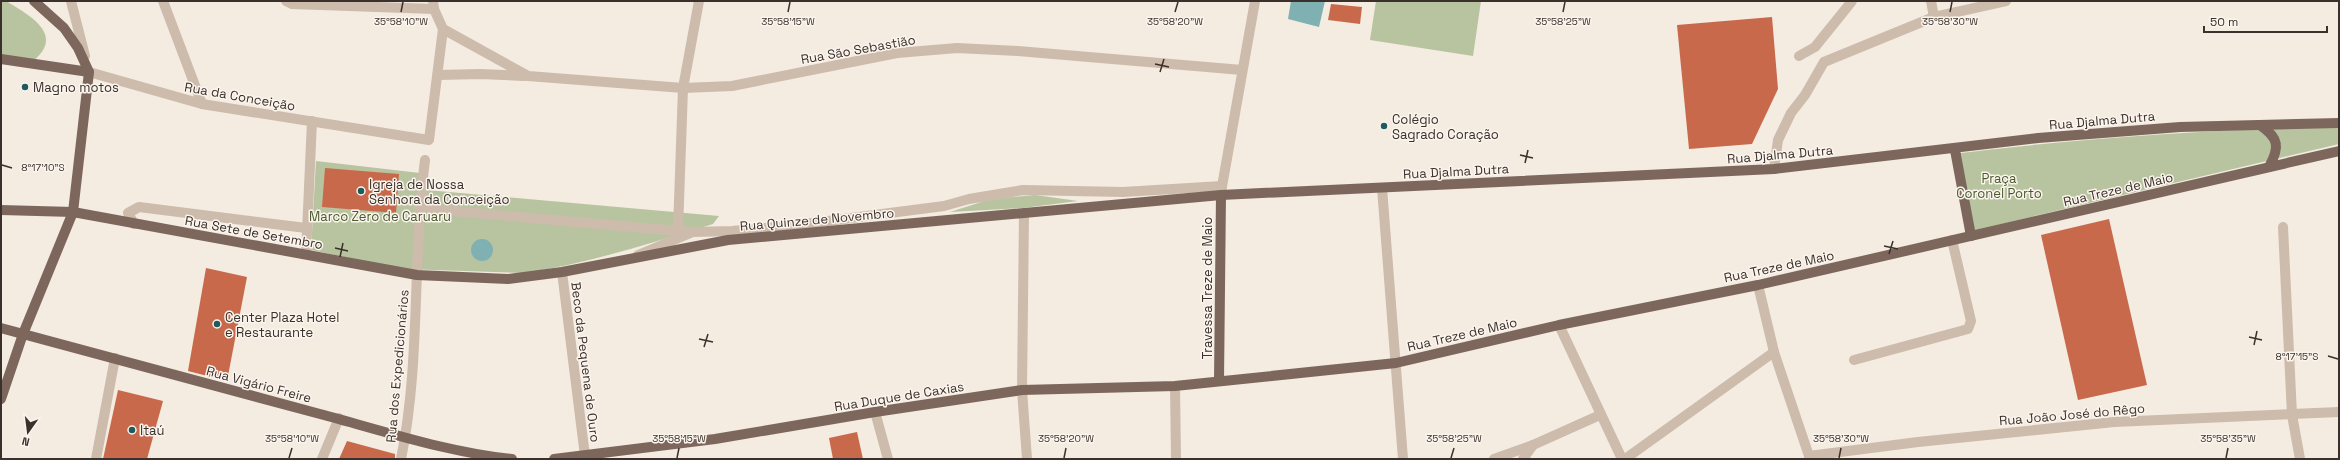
<svg xmlns="http://www.w3.org/2000/svg" width="2340" height="460" font-family="'Space Grotesk',sans-serif">
<rect width="100%" height="100%" fill="#f4ebe1"/>
<g fill="#b8c4a0">
<path d="M1 1H6C29 15 67 35 32 62L1 58Z"/>
<path d="M1376 1H1481L1473 56 1370 40Z"/>
<path d="M2339 126V144L1967 232 1953 154C2081 138 2210 130 2339 126Z"/>
<path d="M316 161 420 173 417 186 427 190 719 216 713 224C651 243 587 264 523 273L402 269 311 250Z"/>
<path d="M1035 195 1078 201 1023 208 950 212 991 199Z"/>
</g>
<g fill="#7fb0b2">
<path d="M1291 1H1325L1319 27 1288 19Z"/>
<circle cx="482" cy="250" r="11"/>
</g>
<g fill="#c8694b">
<path d="M1331 4 1362 7 1360 24 1328 20Z"/>
<path d="M1772 17 1778 89 1752 144 1689 149 1677 25Z"/>
<path d="M325 168 399 174 396 213 322 207Z"/>
<path d="M2109 219 2147 385 2078 400 2041 235Z"/>
<path d="M206 268 247 277 227 381 188 371Z"/>
<path d="M118 390 163 401 147 459H103Z"/>
<path d="M857 432 863 459H833L829 438Z"/>
<path d="M347 441 395 454V459H339Z"/>
</g>
<g fill="none" stroke-linecap="round" stroke-linejoin="round">
<g stroke="#cdbbac" stroke-width="10">
<path d="M71 1 85 56"/>
<path d="M163 1 202 104"/>
<path d="M286 1 292 4 434 9"/>
<path d="M1931 1 1934 17"/>
<path d="M443 29 528 76 683 88 732 86 897 53 957 48 1018 51 1242 70"/>
<path d="M1799 56 1815 47 1852 1"/>
<path d="M89 72 202 104 429 140 443 29 434 9 433 1"/>
<path d="M438 75 480 74 524 76"/>
<path d="M1774 169 1778 140 1791 113 1805 95 1824 62 1934 17 2006 1"/>
<path d="M1382 188 1403 459"/>
<path d="M1221 192 1255 1"/>
<path d="M418 208 691 232"/>
<path d="M1024 213 1022 390 1027 459"/>
<path d="M134 224 128 213 139 207 306 228"/>
<path d="M2283 227 2292 415 2300 459"/>
<path d="M678 230 683 88 699 1"/>
<path d="M306 254 312 121"/>
<path d="M638 255 693 232 732 231 797 225 944 206 969 199 1023 190 1123 192 1222 186"/>
<path d="M562 272 585 456"/>
<path d="M1758 285 1774 352 1809 456"/>
<path d="M1559 325 1622 459"/>
<path d="M1854 360 1968 329 1971 321 1952 240"/>
<path d="M1175 386 1176 459"/>
<path d="M875 412 888 459"/>
<path d="M1809 456 1918 442 2114 422 2339 412"/>
<path d="M96 459 115 358"/>
<path d="M322 459 339 418"/>
<path d="M401 459C421 361 412 259 425 160"/>
<path d="M1494 459 1533 445 1600 415"/>
<path d="M1523 459 1533 445"/>
<path d="M1625 459 1774 352"/>
</g>
<g stroke="#7d675c" stroke-width="10">
<path d="M1 59 89 72"/>
<path d="M2260 125C2279 138 2280 147 2269 167"/>
<path d="M1955 150 1971 236"/>
<path d="M1 210 73 212 417 275 508 279 562 272 728 240 1221 195 1774 169 2038 138 2180 127 2339 123"/>
<path d="M1 328C108 356 214 385 320 414 384 431 446 452 512 459"/>
<path d="M1219 381 1221 195"/>
<path d="M1 399 23 334 73 212 89 72 78 48 64 28 34 1"/>
<path d="M554 459 715 439 875 412 1022 390 1175 386 1396 363 1559 325 1758 285 2339 151"/>
</g>
</g>
<path fill="none" stroke="#3b302b" stroke-width="1.5" d="M401 12 403 2M788 12 790 2M1175 12 1178 2M1563 12 1565 2M1950 12 1952 2M1155 64 1169 67M1160 72 1164 59M1520 155 1533 158M1525 163 1528 150M2 165 12 168M1884 246 1898 249M335 248 348 251M1889 254 1893 241M340 257 343 243M2249 337 2262 340M699 339 713 342M2254 345 2257 331M704 347 708 334M2328 356 2338 359M289 458 292 448M677 458 679 448M1064 458 1066 448M1451 458 1454 448M1839 458 1841 448M2226 458 2228 448"/>
<g fill="#1f5a5e" stroke="#fbf5ee" stroke-width="1.5">
<circle cx="25" cy="87" r="4"/>
<circle cx="1384" cy="126" r="4"/>
<circle cx="361" cy="191" r="4"/>
<circle cx="217" cy="324" r="4"/>
<circle cx="132" cy="430" r="4"/>
</g>
<g text-anchor="middle" stroke-width="3" stroke-linejoin="round" paint-order="stroke">
<g font-size="13" fill="#3b302b" stroke="#fbf5ee">
<text transform="translate(858 49) rotate(-10)" y="5">Rua São Sebastião</text>
<text transform="translate(240 96) rotate(10)" y="5">Rua da Conceição</text>
<text transform="translate(2102 120) rotate(-5)" y="5">Rua Djalma Dutra</text>
<text transform="translate(1780 154) rotate(-5)" y="5">Rua Djalma Dutra</text>
<text transform="translate(1456 171) rotate(-3)" y="5">Rua Djalma Dutra</text>
<text transform="translate(2118 189) rotate(-13)" y="5">Rua Treze de Maio</text>
<text transform="translate(817 219) rotate(-5)" y="5">Rua Quinze de Novembro</text>
<text transform="translate(254 232) rotate(10)" y="5">Rua Sete de Setembro</text>
<text transform="translate(1779 266) rotate(-12)" y="5">Rua Treze de Maio</text>
<text transform="translate(1207 288) rotate(-90)" y="5">Travessa Treze de Maio</text>
<text transform="translate(1462 334) rotate(-13)" y="5">Rua Treze de Maio</text>
<text transform="translate(586 362) rotate(83)" y="5">Beco da Pequena de Ouro</text>
<text transform="translate(397 366) rotate(-85)" y="5">Rua dos Expedicionários</text>
<text transform="translate(259 384) rotate(15)" y="5">Rua Vigário Freire</text>
<text transform="translate(899 396) rotate(-9)" y="5">Rua Duque de Caxias</text>
<text transform="translate(2072 414) rotate(-5)" y="5">Rua João José do Rêgo</text>
</g>
<g font-size="13" fill="#3b302b" stroke="#fbf5ee" text-anchor="start">
<text x="33" y="92">Magno motos</text>
<text x="1392" y="124">Colégio<tspan x="1392" dy="15">Sagrado Coração</tspan></text>
<text x="369" y="189">Igreja de Nossa<tspan x="369" dy="15">Senhora da Conceição</tspan></text>
<text x="225" y="322">Center Plaza Hotel<tspan x="225" dy="15">e Restaurante</tspan></text>
<text x="140" y="435">Itaú</text>
</g>
<g font-size="13" fill="#4a5a2e" stroke="#fbf5ee">
<text x="1999" y="183">Praça<tspan x="1999" dy="15">Coronel Porto</tspan></text>
<text x="380" y="221">Marco Zero de Caruaru</text>
</g>
</g>
<g font-size="10" text-anchor="middle" fill="#3b302b" stroke="#fbf5ee" stroke-width="3" stroke-linejoin="round" paint-order="stroke">
<text x="401" y="25">35°58'10"W</text>
<text x="788" y="25">35°58'15"W</text>
<text x="1175" y="25">35°58'20"W</text>
<text x="1563" y="25">35°58'25"W</text>
<text x="1950" y="25">35°58'30"W</text>
<text x="43" y="171">8°17'10"S</text>
<text x="2297" y="360">8°17'15"S</text>
<text x="292" y="442">35°58'10"W</text>
<text x="679" y="442">35°58'15"W</text>
<text x="1066" y="442">35°58'20"W</text>
<text x="1454" y="442">35°58'25"W</text>
<text x="1841" y="442">35°58'30"W</text>
<text x="2228" y="442">35°58'35"W</text>
</g>
<rect width="2340" height="460" fill="none" stroke="#3b302b" stroke-width="4"/>
<g transform="translate(28 432) rotate(194)" stroke="#fbf5ee" stroke-width="3" paint-order="stroke">
<path d="M0-3L7 15L0 10L-7 15Z" fill="#3b302b"/>
<text y="-6" font-size="11" font-weight="bold" text-anchor="middle" fill="#3b302b">N</text>
</g>
<path d="M2204 26v6h123v-6" fill="none" stroke="#3b302b" stroke-width="2"/>
<text x="2210" y="26" font-size="12" fill="#3b302b" stroke="#fbf5ee" stroke-width="3" paint-order="stroke">50 m</text>
</svg>
